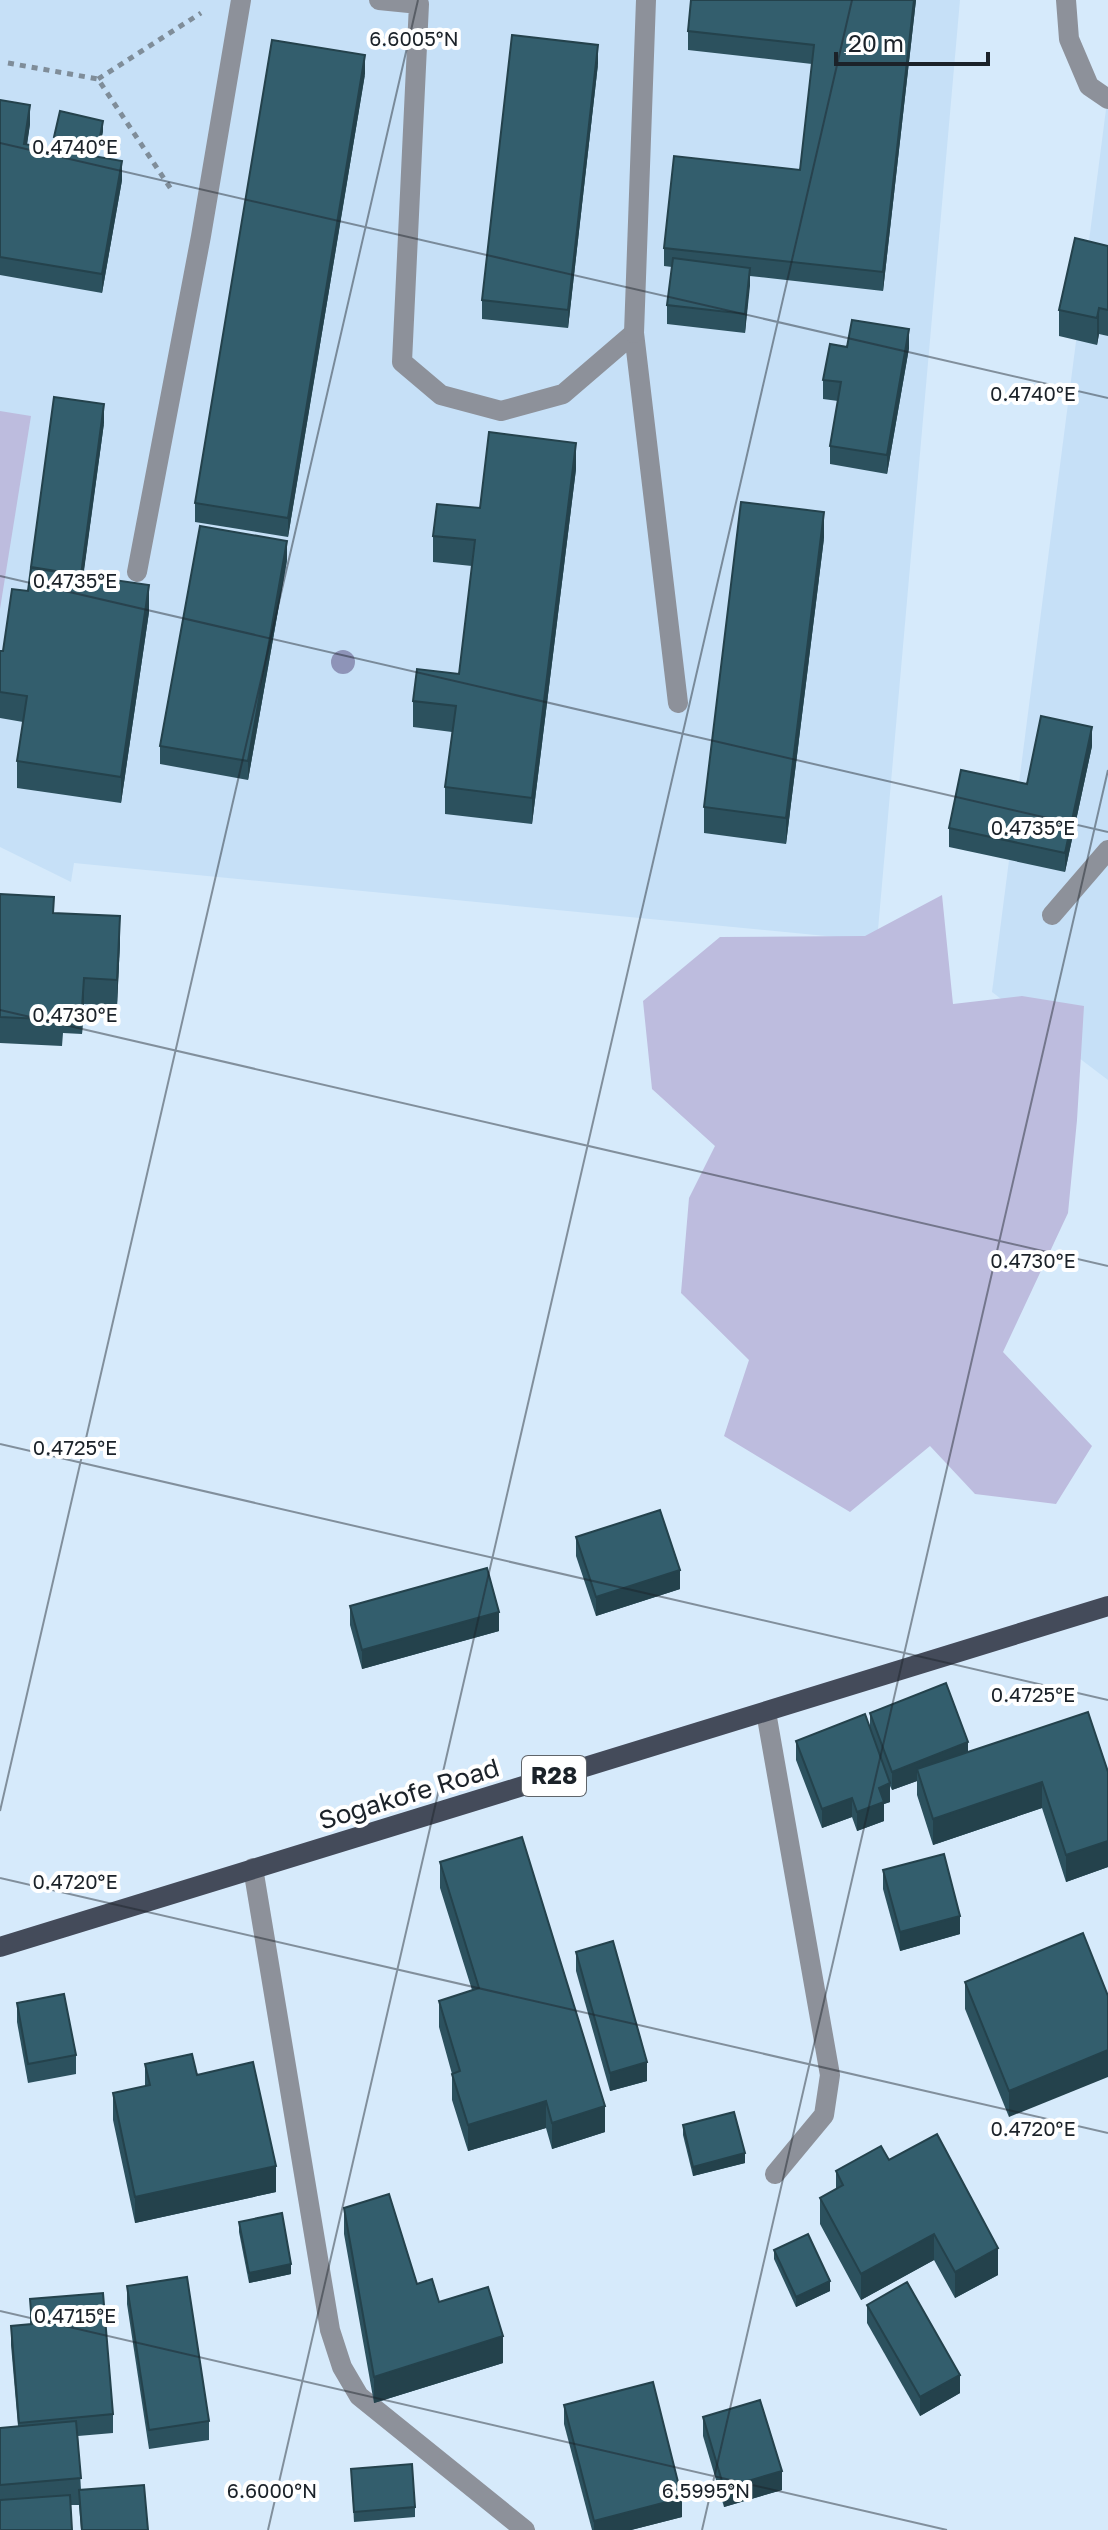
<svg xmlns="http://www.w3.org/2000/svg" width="1108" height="2530" font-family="'Golos Text',sans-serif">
<rect width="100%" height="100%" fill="#d6eafb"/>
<g fill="#c6e0f7">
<path d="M0 0H960L877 941 74 863 71 882 0 847Z"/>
<path d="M1108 94V1080L992 992Z"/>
</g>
<g fill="#bdbcde">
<path d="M0 411 31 416 0 609Z"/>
<path d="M942 895 953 1004 1022 996 1084 1006 1077 1120 1068 1213 1003 1352 1092 1446 1056 1504 975 1494 930 1446 850 1512 724 1436 749 1360 681 1293 689 1198 715 1146 652 1089 643 1001 720 937 865 936Z"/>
</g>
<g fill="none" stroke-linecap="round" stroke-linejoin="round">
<g stroke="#7f8d99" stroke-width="5" stroke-dasharray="6 6" stroke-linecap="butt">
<path d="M8 63 98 79 171 189"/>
<path d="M98 79 201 13"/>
</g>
<g stroke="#8d919a" stroke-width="20">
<path d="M379 0 419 4 402 362 441 395 501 411 563 394 634 333 678 703"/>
<path d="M1066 0 1069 39 1089 86 1108 99"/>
<path d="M634 333 646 0"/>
<path d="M137 572 201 236 241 0"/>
<path d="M1052 915 1108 850"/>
<path d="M766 1712 830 2075 824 2115 775 2174"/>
</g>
<path stroke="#8d919a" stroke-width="20" d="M253 1868 330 2330 342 2367 359 2396 525 2530"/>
<path stroke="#444b5a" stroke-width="20" d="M0 1947 1108 1606"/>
</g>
<circle fill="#8e94b8" cx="343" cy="662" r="12"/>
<g fill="#2c515e">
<path d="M916 0 883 291 750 276 745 333 667 324V305L672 267 664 266V248L800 170 812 64 688 50V31Z"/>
<path d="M598 64 568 328 482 319V300Z"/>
<path d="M365 74 288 537 195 522V503Z"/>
<path d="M0 100 30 124 27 145 122 180 102 293 0 275Z"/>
<path d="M103 131 98 156 54 146V137Z"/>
<path d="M1108 246V336L1099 334 1097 345 1059 336V310Z"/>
<path d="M847 347 909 348 887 474 830 464V446L838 401 823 399V380Z"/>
<path d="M104 423 83 576 149 612 121 803 17 788V761L23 722 0 718V651H3L28 591Z"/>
<path d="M576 469 532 824 445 814V787L452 732 413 727V701L459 674 472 566 433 562V536L480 508Z"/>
<path d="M824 538 786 844 704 833V807Z"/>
<path d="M287 560 248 780 160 764V746Z"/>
<path d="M1092 746 1065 872 949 847V828Z"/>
<path d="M0 894 54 913 120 942 117 1006 84 1004 82 1034 63 1033 62 1046 0 1043Z"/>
<path d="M576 1537 680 1589 596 1616 576 1556Z"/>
<path d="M350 1606 499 1631 362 1669 350 1625Z"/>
<path d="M870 1713 968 1752 1108 1772V1867L1066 1882 1042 1808 933 1845 917 1795V1781L892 1790 890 1786V1802L884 1804V1821L857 1831 852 1817 822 1828 796 1760V1741L870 1729Z"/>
<path d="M440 1862 605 2132 552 2149 546 2128 468 2151 452 2100V2074L439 2027V2001L472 1990 440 1888Z"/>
<path d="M883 1870 960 1934 900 1951 883 1889Z"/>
<path d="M1083 1933 1009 2117 965 2009V1982Z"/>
<path d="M576 1952 647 2081 610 2091 576 1971Z"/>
<path d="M17 2003 76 2055V2074L28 2083 17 2022Z"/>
<path d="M145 2064 197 2075 276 2192 135 2223 113 2120V2093L145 2086Z"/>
<path d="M683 2125 745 2163 693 2176 683 2135Z"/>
<path d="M836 2171 998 2275 955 2298 934 2260 861 2300 820 2224V2198L836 2189Z"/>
<path d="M344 2208 417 2284 503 2363 374 2403 344 2234Z"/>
<path d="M239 2222 291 2274 249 2283 239 2232Z"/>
<path d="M774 2250 830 2291 796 2307 774 2259Z"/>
<path d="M127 2286 209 2421V2440L149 2449 127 2304Z"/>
<path d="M30 2299 113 2414V2433L78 2436 81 2490 148 2530H81L79 2505H71L0 2530V2428L18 2426 11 2345V2326L30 2324Z"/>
<path d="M867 2305 960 2393 920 2416 867 2323Z"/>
<path d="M564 2405 682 2517 631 2530H592L564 2424Z"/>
<path d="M703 2417 782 2490 724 2507 703 2436Z"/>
<path d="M351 2469 415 2507V2517L354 2522Z"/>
</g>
<g fill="#24424c">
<path d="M914 0H916L883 291V272Z"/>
<path d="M598 45V64L568 328V310Z"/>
<path d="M365 55V74L288 537V518Z"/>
<path d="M30 105V124L24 163V144Z"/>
<path d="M103 121V131L98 156V147Z"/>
<path d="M122 161V180L102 293V274Z"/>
<path d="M750 268V286L745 333V314Z"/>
<path d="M1099 308V334L1097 345V318Z"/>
<path d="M909 329V348L887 474V455Z"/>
<path d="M104 404V423L81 593V575Z"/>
<path d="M576 443V469L532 824V798Z"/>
<path d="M824 512V538L786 844V818Z"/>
<path d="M287 541V560L248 780V761Z"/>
<path d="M149 585V612L121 803V777Z"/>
<path d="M1092 727V746L1065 872V853Z"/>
<path d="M120 916V942L117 1006V980Z"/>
<path d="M84 978V1004L82 1034V1008Z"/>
<path d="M680 1570V1589L596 1616V1597Z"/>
<path d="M499 1612V1631L362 1669V1650Z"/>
<path d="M968 1742V1761L917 1769V1781L892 1790V1772Z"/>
<path d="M1042 1782V1808L933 1845V1819Z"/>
<path d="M890 1783V1802L884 1804V1821L857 1831V1812L879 1788Z"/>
<path d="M852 1798V1817L822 1828V1809Z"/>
<path d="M1108 1841V1867L1066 1882V1855Z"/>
<path d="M960 1916V1934L900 1951V1932Z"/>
<path d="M1108 2050V2077L1009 2117V2091Z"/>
<path d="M647 2062V2081L610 2091V2073Z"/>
<path d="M546 2101V2128L468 2151V2125Z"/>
<path d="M605 2106V2132L552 2149V2123Z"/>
<path d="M745 2153V2163L693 2176V2167Z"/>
<path d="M276 2166V2192L135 2223V2197Z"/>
<path d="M934 2234V2260L861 2300V2274Z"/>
<path d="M998 2248V2275L955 2298V2272Z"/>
<path d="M291 2264V2274L249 2283V2273Z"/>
<path d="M830 2281V2291L796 2307V2297Z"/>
<path d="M503 2336V2363L374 2403V2377Z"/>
<path d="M960 2375V2393L920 2416V2397Z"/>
<path d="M782 2471V2490L724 2507V2488Z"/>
<path d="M682 2498V2517L631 2530H594V2521Z"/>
</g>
<g fill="#335e6d" stroke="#24424c" stroke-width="2">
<path d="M691 0H914L883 272 664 248 674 156 800 170 814 45 688 31Z"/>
<path d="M512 35 598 45 568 310 482 300Z"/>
<path d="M272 40 365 55 288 518 195 503Z"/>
<path d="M0 100 30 105 24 144 122 161 102 274 0 257Z"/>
<path d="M60 111 103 121 98 147 54 137Z"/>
<path d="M1075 238 1108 246V310L1099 308 1097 318 1059 310Z"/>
<path d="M673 258 750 268 745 314 667 305Z"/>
<path d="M852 320 909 329 887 455 830 446 841 382 823 380 830 344 847 347Z"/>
<path d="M54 397 104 404 81 575 31 567Z"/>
<path d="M489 432 576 443 532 798 445 787 456 706 413 701 417 669 459 674 475 540 433 536 437 504 480 508Z"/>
<path d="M741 502 824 512 786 818 704 807Z"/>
<path d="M200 526 287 541 248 761 160 746Z"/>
<path d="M31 568 149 585 121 777 17 761 27 696 0 692V651H3L12 589 28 591Z"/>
<path d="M1041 716 1092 727 1065 853 949 828 961 770 1027 784Z"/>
<path d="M0 894 54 897 53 913 120 916 117 980 84 978 82 1008 63 1007 62 1020 0 1017Z"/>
<path d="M660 1510 680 1570 596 1597 576 1537Z"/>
<path d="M487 1568 499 1612 362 1650 350 1606Z"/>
<path d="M946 1683 968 1742 892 1772 870 1713Z"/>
<path d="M1088 1712 1108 1772V1841L1066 1855 1042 1782 933 1819 917 1769Z"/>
<path d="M865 1714 890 1783 879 1788 884 1802 857 1812 852 1798 822 1809 796 1741Z"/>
<path d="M522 1837 605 2106 552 2123 546 2101 468 2125 452 2074 460 2071 439 2001 479 1988 440 1862Z"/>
<path d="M944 1854 960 1916 900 1932 883 1870Z"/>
<path d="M1083 1933 1108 1996V2050L1009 2091 965 1982Z"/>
<path d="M613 1941 647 2062 610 2073 576 1952Z"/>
<path d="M64 1994 76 2055 28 2064 17 2003Z"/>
<path d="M192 2054 197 2075 253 2062 276 2166 135 2197 113 2093 150 2085 145 2064Z"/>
<path d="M734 2112 745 2153 693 2167 683 2125Z"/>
<path d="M937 2134 998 2248 955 2272 934 2234 861 2274 820 2198 843 2185 836 2171 881 2146 889 2160Z"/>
<path d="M389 2194 417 2284 432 2279 439 2302 488 2287 503 2336 374 2377 344 2208Z"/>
<path d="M282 2213 291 2264 249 2273 239 2222Z"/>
<path d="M808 2234 830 2281 796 2297 774 2250Z"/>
<path d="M187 2277 209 2421 149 2430 127 2286Z"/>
<path d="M907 2282 960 2375 920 2397 867 2305Z"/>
<path d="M103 2293 113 2414 19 2423 11 2326 32 2324 30 2299Z"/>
<path d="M653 2382 682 2498 594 2521 564 2405Z"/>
<path d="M760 2400 782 2471 724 2488 703 2417Z"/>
<path d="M76 2421 81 2478 0 2485V2428Z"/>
<path d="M412 2464 415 2507 354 2512 351 2469Z"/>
<path d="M144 2485 148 2530H82L79 2490Z"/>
<path d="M70 2495 72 2530H0V2500Z"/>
</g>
<path fill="none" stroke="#1b2229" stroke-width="2" stroke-opacity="0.45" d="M0 143 1108 398M0 576 1108 832M0 1010 1108 1266M0 1444 1108 1700M0 1811 418 0M0 1878 1108 2133M0 2311 947 2530M268 2530 852 0M702 2530 1108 770"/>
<g text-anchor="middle" stroke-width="8" stroke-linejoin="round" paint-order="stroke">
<rect fill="#fff" stroke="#5f6469" stroke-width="2" x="522" y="1756" width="64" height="40" rx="6"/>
<g font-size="24" font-weight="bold" fill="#1b2229">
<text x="554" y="1784">R28</text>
</g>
<g font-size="26" fill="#1b2229" stroke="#fff">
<text transform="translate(409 1794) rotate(-17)" y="9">Sogakofe Road</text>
</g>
</g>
<g font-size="20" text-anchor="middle" fill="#1b2229" stroke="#fff" stroke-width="8" stroke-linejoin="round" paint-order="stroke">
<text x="414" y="46">6.6005°N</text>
<text x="75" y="154">0.4740°E</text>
<text x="1033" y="401">0.4740°E</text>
<text x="75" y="588">0.4735°E</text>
<text x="1033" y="835">0.4735°E</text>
<text x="75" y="1022">0.4730°E</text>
<text x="1033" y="1268">0.4730°E</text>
<text x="75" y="1455">0.4725°E</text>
<text x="1033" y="1702">0.4725°E</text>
<text x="75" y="1889">0.4720°E</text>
<text x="1033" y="2136">0.4720°E</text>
<text x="75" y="2323">0.4715°E</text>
<text x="272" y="2498">6.6000°N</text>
<text x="706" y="2498">6.5995°N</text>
</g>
<path d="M836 52v12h152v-12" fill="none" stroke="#1b2229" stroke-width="4"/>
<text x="848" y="52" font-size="24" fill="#1b2229" stroke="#ffffff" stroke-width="6" paint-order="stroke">20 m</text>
</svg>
